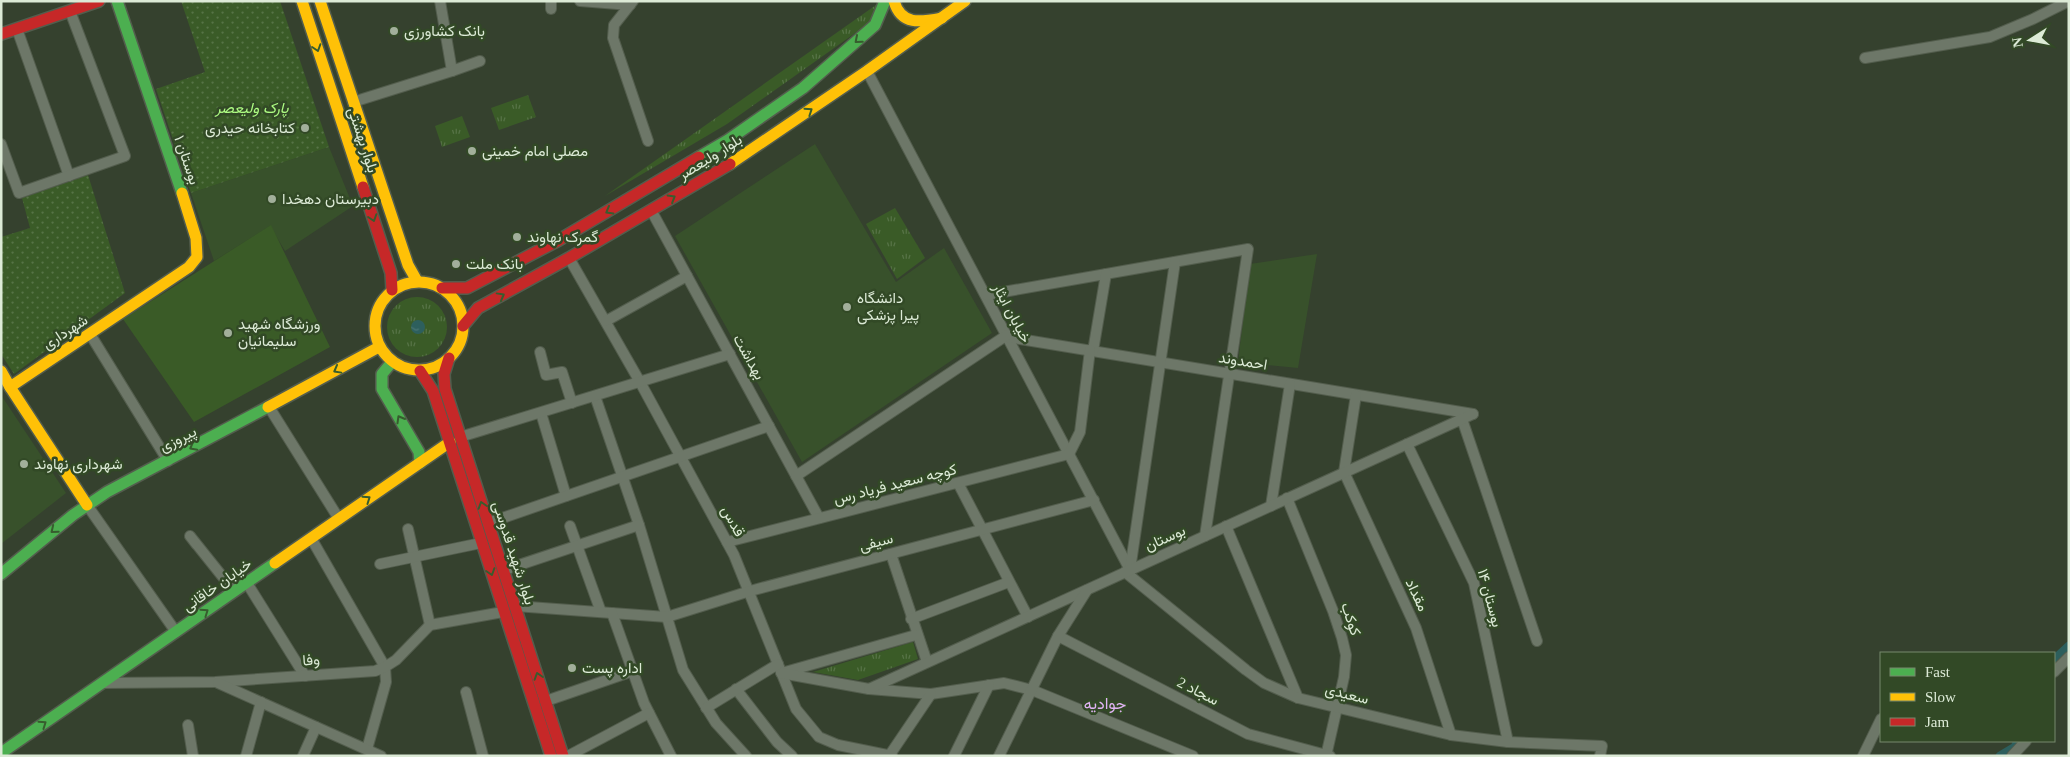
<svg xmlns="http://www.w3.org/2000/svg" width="2070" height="757" font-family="'Times New Roman',Vazirmatn,serif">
<defs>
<pattern id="grass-tufts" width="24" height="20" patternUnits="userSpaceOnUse" patternTransform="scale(1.25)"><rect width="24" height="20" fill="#3a5b27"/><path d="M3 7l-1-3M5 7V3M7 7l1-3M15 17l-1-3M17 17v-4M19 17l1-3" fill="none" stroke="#567346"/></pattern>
<pattern id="park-dots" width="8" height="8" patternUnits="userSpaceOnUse" patternTransform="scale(1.25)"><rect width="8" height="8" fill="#3a5b27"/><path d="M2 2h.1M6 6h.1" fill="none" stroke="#567346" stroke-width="1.8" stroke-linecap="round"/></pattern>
<pattern id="water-ripples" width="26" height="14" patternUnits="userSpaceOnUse" patternTransform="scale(1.25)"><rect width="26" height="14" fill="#2d5f5d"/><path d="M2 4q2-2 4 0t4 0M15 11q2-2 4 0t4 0" fill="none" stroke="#4b7674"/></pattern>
</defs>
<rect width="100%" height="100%" fill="#35412e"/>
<g fill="#38512b">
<path d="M815 144 896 282 944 248 992 333 802 462 675 236Z"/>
<path d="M329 147 353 206 285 251 270 226 214 261 191 193Z"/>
<path d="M1317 254 1298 368 1238 362 1250 264Z"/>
<path d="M1 395 66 493 1 544Z"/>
</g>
<g fill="url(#grass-tufts)">
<path d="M876 5 875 19 727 124 605 196Z"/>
<path d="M528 95 536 117 499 130 491 108Z"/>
<path d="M462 116 470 137 442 147 435 126Z"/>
<path d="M895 208 925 258 897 279 866 224Z"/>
<circle cx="417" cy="327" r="30"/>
<path d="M913 642 918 659 858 680 813 672Z"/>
</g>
<g fill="url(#park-dots)">
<path d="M181 1H280L329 147 191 193 156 89 205 72Z"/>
<path d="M88 175 125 293 14 374 1 354V237L30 228 22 198Z"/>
</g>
<path fill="#3a5b27" d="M271 225 330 347 194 422 123 319Z"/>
<circle fill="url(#water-ripples)" cx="418" cy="327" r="7"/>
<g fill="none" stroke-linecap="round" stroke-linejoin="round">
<g stroke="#2d5f5d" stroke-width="9">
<path d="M2054 660 2069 646"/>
<path d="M2000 756 2015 747 2018 741"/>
</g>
<defs>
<g id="street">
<path d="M440 1 452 71"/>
<path d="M551 1V9"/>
<path d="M580 1 630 5"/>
<path d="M633 1 614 25 613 38 648 141"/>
<path d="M17 29 69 176"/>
<path d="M1865 58 1990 37 2033 19 2069 1"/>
<path d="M867 71 1130 570"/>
<path d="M353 102 452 71 480 61"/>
<path d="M1 144 19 193 125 156 70 11"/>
<path d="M651 210 819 518"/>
<path d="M569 258 640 382 734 555 796 709 819 737 838 745 892 756"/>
<path d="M986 295 1248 249 1205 536"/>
<path d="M606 321 687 276"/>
<path d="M90 334 168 461"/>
<path d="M1008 337 1473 414"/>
<path d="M1093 351 1106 274"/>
<path d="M540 352 546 375 562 372 572 403"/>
<path d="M1356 395 1344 472 1416 628 1451 735"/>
<path d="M595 396 639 525 683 670 716 723 746 756"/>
<path d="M269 407 339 519"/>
<path d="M541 413 566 496"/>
<path d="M1462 419 1537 641"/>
<path d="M460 437 730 354"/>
<path d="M1407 444 1474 583 1508 742"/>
<path d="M796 476 1007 335"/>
<path d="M958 483 1028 617"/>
<path d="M1287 498 1333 611 1342 638 1346 655 1344 677 1326 756"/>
<path d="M87 505 176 632"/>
<path d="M1271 506 1290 384"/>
<path d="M488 523 769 426"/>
<path d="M570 526 601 612"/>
<path d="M1226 526 1298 698"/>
<path d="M408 529 430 625"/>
<path d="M311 538 385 667 386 682 367 749"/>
<path d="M727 542 1069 454 1080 432 1090 350"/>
<path d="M197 545 190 536 234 591"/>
<path d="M891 554 927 662"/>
<path d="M380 564 481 543"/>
<path d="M504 570 639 525"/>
<path d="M1130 570 1175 262"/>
<path d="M1125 572 1246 670 1264 683 1298 698 1451 735 1508 742 1602 746 1600 756"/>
<path d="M247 583 305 676"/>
<path d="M515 606 667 617 750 591 1094 500"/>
<path d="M612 613 644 703 671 756"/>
<path d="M911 619 1009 582"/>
<path d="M1058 636 1248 734 1330 756"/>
<path d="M785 672 916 635"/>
<path d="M2054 672 2069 657"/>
<path d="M781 673 869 689 931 694 1004 683 1032 690 1193 756"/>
<path d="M103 683 215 682 375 671 385 667 396 660 430 625 503 612"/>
<path d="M218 683 381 756"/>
<path d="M736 689 777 742 792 756"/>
<path d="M869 689 1473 414"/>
<path d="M466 692 483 756"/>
<path d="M546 701 633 671"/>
<path d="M706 708 778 664"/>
<path d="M188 725 193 756"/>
<path d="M246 756 261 702"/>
<path d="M303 756 316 727"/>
<path d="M568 756 649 713"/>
<path d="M889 756 931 694"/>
<path d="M954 756 989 685"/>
<path d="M999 756 1058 636 1087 590"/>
<path d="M1863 756 1881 719"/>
<path d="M2012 756 2026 741"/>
</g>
<g id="fast">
<path d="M117 1 182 193"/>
<path d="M699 157 728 140 803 88 875 25 885 1"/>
<path d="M392 362 382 374V389L419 452 420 463"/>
<path d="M1 574 73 515 107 492 268 407"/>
<path d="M1 753 275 563"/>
</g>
<g id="slow">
<path d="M302 1 363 187"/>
<path d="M320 1 408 265 417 281"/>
<path d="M894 1C901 26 921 22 942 18"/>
<path d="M730 164 867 71 965 1"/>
<circle cx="419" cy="326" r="44"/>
<path d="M1 371 10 387"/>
<path d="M268 407 379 347"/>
<path d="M87 505 10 387 189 267 197 257 196 238 182 193"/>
<path d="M275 563 450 442"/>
</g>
<g id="jam">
<path d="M1 34 99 1"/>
<path d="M363 187 391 273 392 290"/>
<path d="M442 288H467L559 240 699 157"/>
<path d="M463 326 478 308 569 258 730 164"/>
<path d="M449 358 444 374 445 389 563 756"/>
<path d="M420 371 433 391 551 756"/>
</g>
</defs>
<use href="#street" stroke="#535d4d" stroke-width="12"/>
<use href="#fast" stroke="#535d4d" stroke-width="14"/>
<use href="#slow" stroke="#535d4d" stroke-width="14"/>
<use href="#jam" stroke="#535d4d" stroke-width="14"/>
<use href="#street" stroke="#6d7768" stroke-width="10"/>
<use href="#fast" stroke="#4caf50" stroke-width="11"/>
<use href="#slow" stroke="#ffc107" stroke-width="11"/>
<use href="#jam" stroke="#c62828" stroke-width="11"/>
</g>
<defs><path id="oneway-chevron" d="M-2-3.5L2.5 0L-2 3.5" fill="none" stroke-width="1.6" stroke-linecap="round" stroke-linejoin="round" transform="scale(1.25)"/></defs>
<g stroke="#375d2e">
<use href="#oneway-chevron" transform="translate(858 40) rotate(139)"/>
<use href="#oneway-chevron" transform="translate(317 48) rotate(72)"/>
<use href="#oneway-chevron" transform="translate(809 111) rotate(-34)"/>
<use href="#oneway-chevron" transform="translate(672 198) rotate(-31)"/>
<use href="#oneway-chevron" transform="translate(609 211) rotate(150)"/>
<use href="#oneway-chevron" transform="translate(373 218) rotate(72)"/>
<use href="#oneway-chevron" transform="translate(501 296) rotate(-29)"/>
<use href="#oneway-chevron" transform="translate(337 370) rotate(151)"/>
<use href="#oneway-chevron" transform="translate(400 419) rotate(-120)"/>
<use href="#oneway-chevron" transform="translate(193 447) rotate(152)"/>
<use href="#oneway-chevron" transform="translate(367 499) rotate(-35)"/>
<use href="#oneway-chevron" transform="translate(482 505) rotate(-108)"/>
<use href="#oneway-chevron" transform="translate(54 530) rotate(141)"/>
<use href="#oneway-chevron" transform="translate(491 572) rotate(72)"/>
<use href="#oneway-chevron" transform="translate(205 612) rotate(-35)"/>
<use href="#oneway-chevron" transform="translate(538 676) rotate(-108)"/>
<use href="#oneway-chevron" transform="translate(43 724) rotate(-35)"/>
</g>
<g fill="#a2af9b" stroke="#324926" stroke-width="2">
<circle cx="394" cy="31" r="5"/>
<circle cx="305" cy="128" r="5"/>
<circle cx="472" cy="151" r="5"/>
<circle cx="272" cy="199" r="5"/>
<circle cx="517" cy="237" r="5"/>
<circle cx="456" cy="264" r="5"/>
<circle cx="847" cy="307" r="5"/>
<circle cx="228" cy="333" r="5"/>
<circle cx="24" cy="464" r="5"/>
<circle cx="572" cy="668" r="5"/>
</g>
<g text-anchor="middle" stroke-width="5" stroke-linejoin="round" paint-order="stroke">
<g font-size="15" fill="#dcead6" stroke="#324926" text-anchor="start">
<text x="404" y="36">بانک کشاورزی</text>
<text x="295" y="133" text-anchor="end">کتابخانه حیدری</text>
<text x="482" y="156">مصلی امام خمینی</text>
<text x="282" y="204">دبیرستان دهخدا</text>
<text x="527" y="242">گمرک نهاوند</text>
<text x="466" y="269">بانک ملت</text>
<text x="857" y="303">دانشگاه<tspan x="857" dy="17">پیرا پزشکی</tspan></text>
<text x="238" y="329">ورزشگاه شهید<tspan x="238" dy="17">سلیمانیان</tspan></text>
<text x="34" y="469">شهرداری نهاوند</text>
<text x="582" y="673">اداره پست</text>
</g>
<g font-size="15" font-style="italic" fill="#aefc83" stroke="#324926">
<text x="252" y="113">پارک ولیعصر</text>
</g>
<g font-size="15" fill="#dcead6" stroke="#324926">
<text transform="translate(363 140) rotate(72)" y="5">بلوار بهشتی</text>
<text transform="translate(710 157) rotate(-32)" y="5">بلوار ولیعصر</text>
<text transform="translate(187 160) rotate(71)" y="5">بوستان ۱</text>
<text transform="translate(1012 313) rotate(62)" y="5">خیابان ایثار</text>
<text transform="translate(65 332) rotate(-33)" y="5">شهرداری</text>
<text transform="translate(749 357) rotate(61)" y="5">بهداشت</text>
<text transform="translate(1243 361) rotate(9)" y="5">احمدوند</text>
<text transform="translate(178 439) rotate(-27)" y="5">پیروزی</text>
<text transform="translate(895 484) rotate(-14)" y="5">کوچه سعید فریاد رس</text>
<text transform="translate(733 521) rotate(61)" y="5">قدس</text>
<text transform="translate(1165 538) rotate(-24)" y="5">بوستان</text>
<text transform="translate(876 542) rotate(-15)" y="5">سیفی</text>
<text transform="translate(514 553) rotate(72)" y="5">بلوار شهید قدوسی</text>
<text transform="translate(217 585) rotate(-35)" y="5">خیابان خاقانی</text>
<text transform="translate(1417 595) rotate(65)" y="5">مقداد</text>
<text transform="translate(1490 598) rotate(75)" y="5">بوستان ۱۴</text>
<text transform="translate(1351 619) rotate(72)" y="5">کوکب</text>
<text transform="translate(311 660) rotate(-4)" y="5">وفا</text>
<text transform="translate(1198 691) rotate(27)" y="5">سجاد 2</text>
<text transform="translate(1347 694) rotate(14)" y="5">سعیدی</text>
</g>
<g font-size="16" fill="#e1b4f4" stroke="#324926">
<text x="1105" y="709">جوادیه</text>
</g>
</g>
<rect width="2070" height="757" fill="none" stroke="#dcead6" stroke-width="5"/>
<rect x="1880" y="652" width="175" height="90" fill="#324926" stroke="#76896c"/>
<rect x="1890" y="668" width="25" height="8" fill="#4caf50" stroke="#76896c"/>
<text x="1925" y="677" font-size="15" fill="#dcead6">Fast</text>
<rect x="1890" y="693" width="25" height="8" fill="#ffc107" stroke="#76896c"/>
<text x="1925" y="702" font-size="15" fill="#dcead6">Slow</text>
<rect x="1890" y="718" width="25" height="8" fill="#c62828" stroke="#76896c"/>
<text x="1925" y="727" font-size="15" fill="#dcead6">Jam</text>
<g transform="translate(2030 40) rotate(259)" stroke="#324926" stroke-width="4" paint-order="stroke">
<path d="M0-4L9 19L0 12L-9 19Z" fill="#dcead6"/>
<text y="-8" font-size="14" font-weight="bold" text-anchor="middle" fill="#dcead6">N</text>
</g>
</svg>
